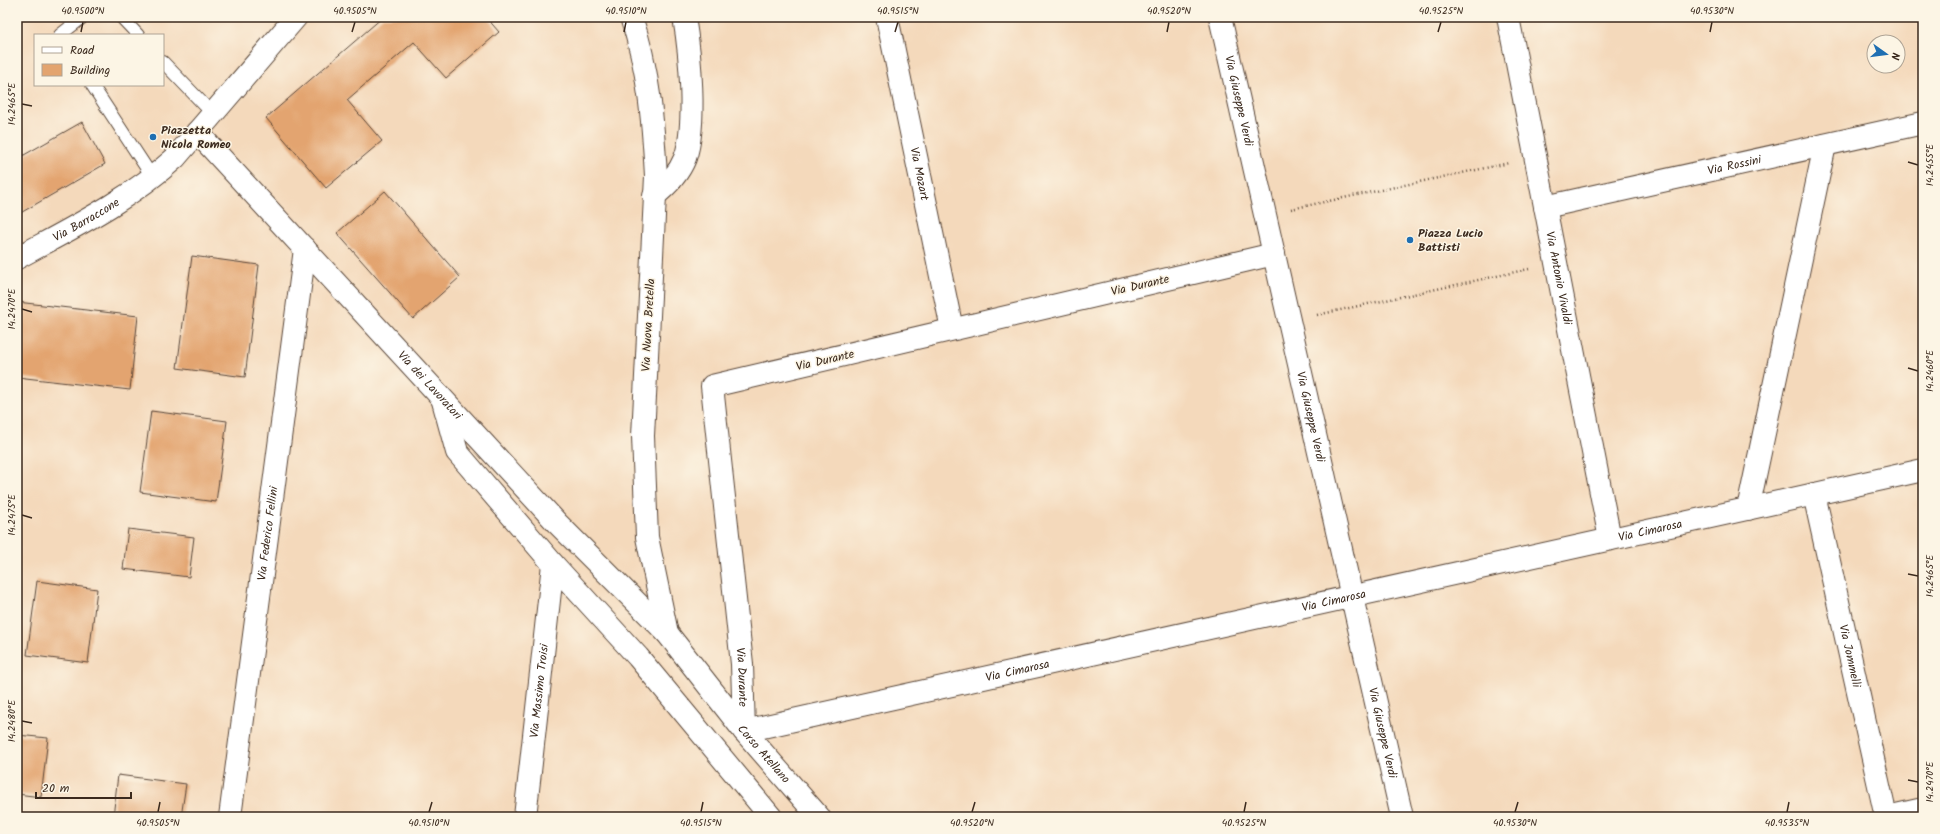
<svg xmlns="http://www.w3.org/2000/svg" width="1940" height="834" font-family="Kalam,sans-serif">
<rect width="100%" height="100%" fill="#fcf5e5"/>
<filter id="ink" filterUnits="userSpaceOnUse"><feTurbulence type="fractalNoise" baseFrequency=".025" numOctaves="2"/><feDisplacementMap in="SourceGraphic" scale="8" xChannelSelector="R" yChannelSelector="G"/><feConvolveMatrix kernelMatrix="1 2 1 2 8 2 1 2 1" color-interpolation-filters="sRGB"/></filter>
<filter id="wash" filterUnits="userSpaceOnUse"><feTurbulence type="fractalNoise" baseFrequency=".012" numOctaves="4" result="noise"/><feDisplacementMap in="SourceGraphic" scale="16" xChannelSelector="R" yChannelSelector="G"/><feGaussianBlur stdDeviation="0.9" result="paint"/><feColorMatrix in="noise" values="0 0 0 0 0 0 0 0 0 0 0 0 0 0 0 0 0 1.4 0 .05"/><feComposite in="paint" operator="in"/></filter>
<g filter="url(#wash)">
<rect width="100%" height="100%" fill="#f4d9bb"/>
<g id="blocks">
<g fill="#e3a46f">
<path d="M383 17H486L499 32 446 78 414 42 347 100 382 141 326 188 266 118Z"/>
<path d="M82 122 105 164 17 215V159Z"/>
<path d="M385 191 460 277 413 319 337 233Z"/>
<path d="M192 256 259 265 245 377 177 368Z"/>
<path d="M17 302 138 316 130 390 17 377Z"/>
<path d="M151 411 227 421 216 502 140 492Z"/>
<path d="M128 529 194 537 189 577 123 569Z"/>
<path d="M37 581 97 589 88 663 27 655Z"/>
<path d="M17 735 48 738 41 797 17 794Z"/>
<path d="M118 775 186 784 181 817H113Z"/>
</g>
</g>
</g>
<g filter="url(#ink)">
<use href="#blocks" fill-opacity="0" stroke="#574436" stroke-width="1"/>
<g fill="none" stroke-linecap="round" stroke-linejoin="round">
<defs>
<g id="service">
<path d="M121 17 138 35"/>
<path d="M60 35 83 17"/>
<path d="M163 62 213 114"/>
<path d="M92 85 153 178"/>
</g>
<g id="minor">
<path d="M631 17C649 68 653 123 656 176L643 436 647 537 667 633"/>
<path id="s1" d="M887 17 952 329"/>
<path id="s2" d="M1220 17 1402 817"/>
<path id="s3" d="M1508 17 1610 539"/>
<path id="s4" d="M197 132 557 523 667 633 744 731 819 817"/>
<path d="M654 196C667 186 679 173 685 158 697 125 690 52 684 17"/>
<path id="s5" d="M1545 207 1923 123"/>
<path id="s6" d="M1274 254 712 386 742 664 744 731 1923 470"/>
<path d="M443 401 457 452 553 564 638 657 771 817"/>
<path id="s7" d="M1814 494 1886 817"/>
<path d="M1748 509 1825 145"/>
<path id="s8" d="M230 817 305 249"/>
<path id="s9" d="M525 817 553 564"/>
<path d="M1887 817 1923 809"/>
</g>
<g id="tertiary">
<path id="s10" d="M17 258C72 228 129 200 175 158L296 17"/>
</g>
</defs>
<use href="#service" stroke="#574436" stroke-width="14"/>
<use href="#minor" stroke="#574436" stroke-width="24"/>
<use href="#tertiary" stroke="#574436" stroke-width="24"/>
<g stroke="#574436" stroke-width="2.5" stroke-dasharray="1 3" stroke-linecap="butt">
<path d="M17 25 27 17"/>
<path d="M1291 209 1509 163"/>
<path d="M1317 315 1529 269"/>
</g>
<use href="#service" stroke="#fff" stroke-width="12"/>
<use href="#minor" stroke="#fff" stroke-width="22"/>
<use href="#tertiary" stroke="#fff" stroke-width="22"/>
</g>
</g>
<path fill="none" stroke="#3b2a1e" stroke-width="1.5" d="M81 32 83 22M352 32 355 22M624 32 626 22M895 32 898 22M1167 32 1169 22M1438 32 1441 22M1710 32 1712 22M22 104 32 106M1908 162 1918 165M22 309 32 312M1908 368 1918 371M22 515 32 518M1908 574 1918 576M22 721 32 723M1908 780 1918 782M158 812 160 802M429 812 432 802M701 812 703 802M972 812 975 802M1244 812 1246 802M1515 812 1518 802M1787 812 1789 802"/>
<g fill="#1f6fb2" stroke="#fcf5e5" stroke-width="1.5">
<circle cx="153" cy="137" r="4"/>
<circle cx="1410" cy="240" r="4"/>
</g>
<g text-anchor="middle" stroke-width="3" stroke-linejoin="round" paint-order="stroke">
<g font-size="12" fill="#3b2a1e" stroke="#fcf5e5">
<text dy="4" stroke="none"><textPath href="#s2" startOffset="86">Via Giuseppe Verdi</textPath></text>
<text dy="4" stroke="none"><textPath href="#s5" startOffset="194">Via Rossini</textPath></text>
<text dy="4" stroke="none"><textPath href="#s1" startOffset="160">Via Mozart</textPath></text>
<text dy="4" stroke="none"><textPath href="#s10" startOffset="79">Via Barraccone</textPath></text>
<text dy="4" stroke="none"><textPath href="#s3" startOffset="266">Via Antonio Vivaldi</textPath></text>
<text transform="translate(1140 285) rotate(-13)" y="4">Via Durante</text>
<text transform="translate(648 325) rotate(-87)" y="4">Via Nuova Bretella</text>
<text transform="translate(825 360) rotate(-13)" y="4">Via Durante</text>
<text dy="4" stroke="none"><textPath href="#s4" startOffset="344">Via dei Lavoratori</textPath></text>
<text dy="4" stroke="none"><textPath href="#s2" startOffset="410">Via Giuseppe Verdi</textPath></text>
<text dy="4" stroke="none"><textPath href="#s6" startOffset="1852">Via Cimarosa</textPath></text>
<text dy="4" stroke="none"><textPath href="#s8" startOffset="286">Via Federico Fellini</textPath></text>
<text dy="4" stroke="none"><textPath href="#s6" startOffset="1528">Via Cimarosa</textPath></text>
<text dy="4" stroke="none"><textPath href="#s7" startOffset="166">Via Jommelli</textPath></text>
<text dy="4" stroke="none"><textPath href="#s6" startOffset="1204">Via Cimarosa</textPath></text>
<text dy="4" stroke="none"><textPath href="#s6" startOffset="870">Via Durante</textPath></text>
<text dy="4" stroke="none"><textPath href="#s9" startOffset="127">Via Massimo Troisi</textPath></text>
<text dy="4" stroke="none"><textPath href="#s2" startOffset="734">Via Giuseppe Verdi</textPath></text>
<text dy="4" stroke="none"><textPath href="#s4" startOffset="842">Corso Atellano</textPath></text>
</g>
<g font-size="12" font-weight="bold" fill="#3b2a1e" stroke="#fcf5e5" text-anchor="start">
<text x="161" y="134">Piazzetta<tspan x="161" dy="14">Nicola Romeo</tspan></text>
<text x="1418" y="237">Piazza Lucio<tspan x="1418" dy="14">Battisti</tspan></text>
</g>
</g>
<rect width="1940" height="834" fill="none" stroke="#fcf5e5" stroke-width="44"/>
<rect x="34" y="34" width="130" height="52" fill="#fcf5e5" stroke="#afa495"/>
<rect x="42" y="47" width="20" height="6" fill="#ffffff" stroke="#afa495"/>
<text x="70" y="54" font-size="12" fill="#3b2a1e">Road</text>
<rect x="42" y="64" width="20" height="12" fill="#e3a46f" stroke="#afa495"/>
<text x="70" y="74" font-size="12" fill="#3b2a1e">Building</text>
<g transform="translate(1886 54) rotate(104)"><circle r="19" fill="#fcf5e5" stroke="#afa495"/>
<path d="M0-3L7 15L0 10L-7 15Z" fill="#1f6fb2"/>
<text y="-6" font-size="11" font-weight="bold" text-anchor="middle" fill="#3b2a1e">N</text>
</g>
<path d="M36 792v6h95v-6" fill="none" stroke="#3b2a1e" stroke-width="2"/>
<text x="42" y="792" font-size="12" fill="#3b2a1e" stroke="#fcf5e5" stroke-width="3" paint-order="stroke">20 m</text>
<rect x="22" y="22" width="1896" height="790" fill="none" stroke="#3b2a1e" stroke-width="1.5"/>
<g font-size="10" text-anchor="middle" fill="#3b2a1e">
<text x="83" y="14">40.9500°N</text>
<text x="355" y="14">40.9505°N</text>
<text x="626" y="14">40.9510°N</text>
<text x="898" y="14">40.9515°N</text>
<text x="1169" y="14">40.9520°N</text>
<text x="1441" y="14">40.9525°N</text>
<text x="1712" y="14">40.9530°N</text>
<text transform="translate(11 104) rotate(-90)" y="4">14.2465°E</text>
<text transform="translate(1929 165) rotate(-90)" y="4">14.2455°E</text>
<text transform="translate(11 309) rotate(-90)" y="4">14.2470°E</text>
<text transform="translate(1929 371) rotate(-90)" y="4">14.2460°E</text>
<text transform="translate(11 515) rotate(-90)" y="4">14.2475°E</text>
<text transform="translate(1929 576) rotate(-90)" y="4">14.2465°E</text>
<text transform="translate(11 721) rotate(-90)" y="4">14.2480°E</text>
<text transform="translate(1929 782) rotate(-90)" y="4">14.2470°E</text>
<text x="158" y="826">40.9505°N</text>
<text x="429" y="826">40.9510°N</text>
<text x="701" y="826">40.9515°N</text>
<text x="972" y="826">40.9520°N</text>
<text x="1244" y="826">40.9525°N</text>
<text x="1515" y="826">40.9530°N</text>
<text x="1787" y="826">40.9535°N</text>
</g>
</svg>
